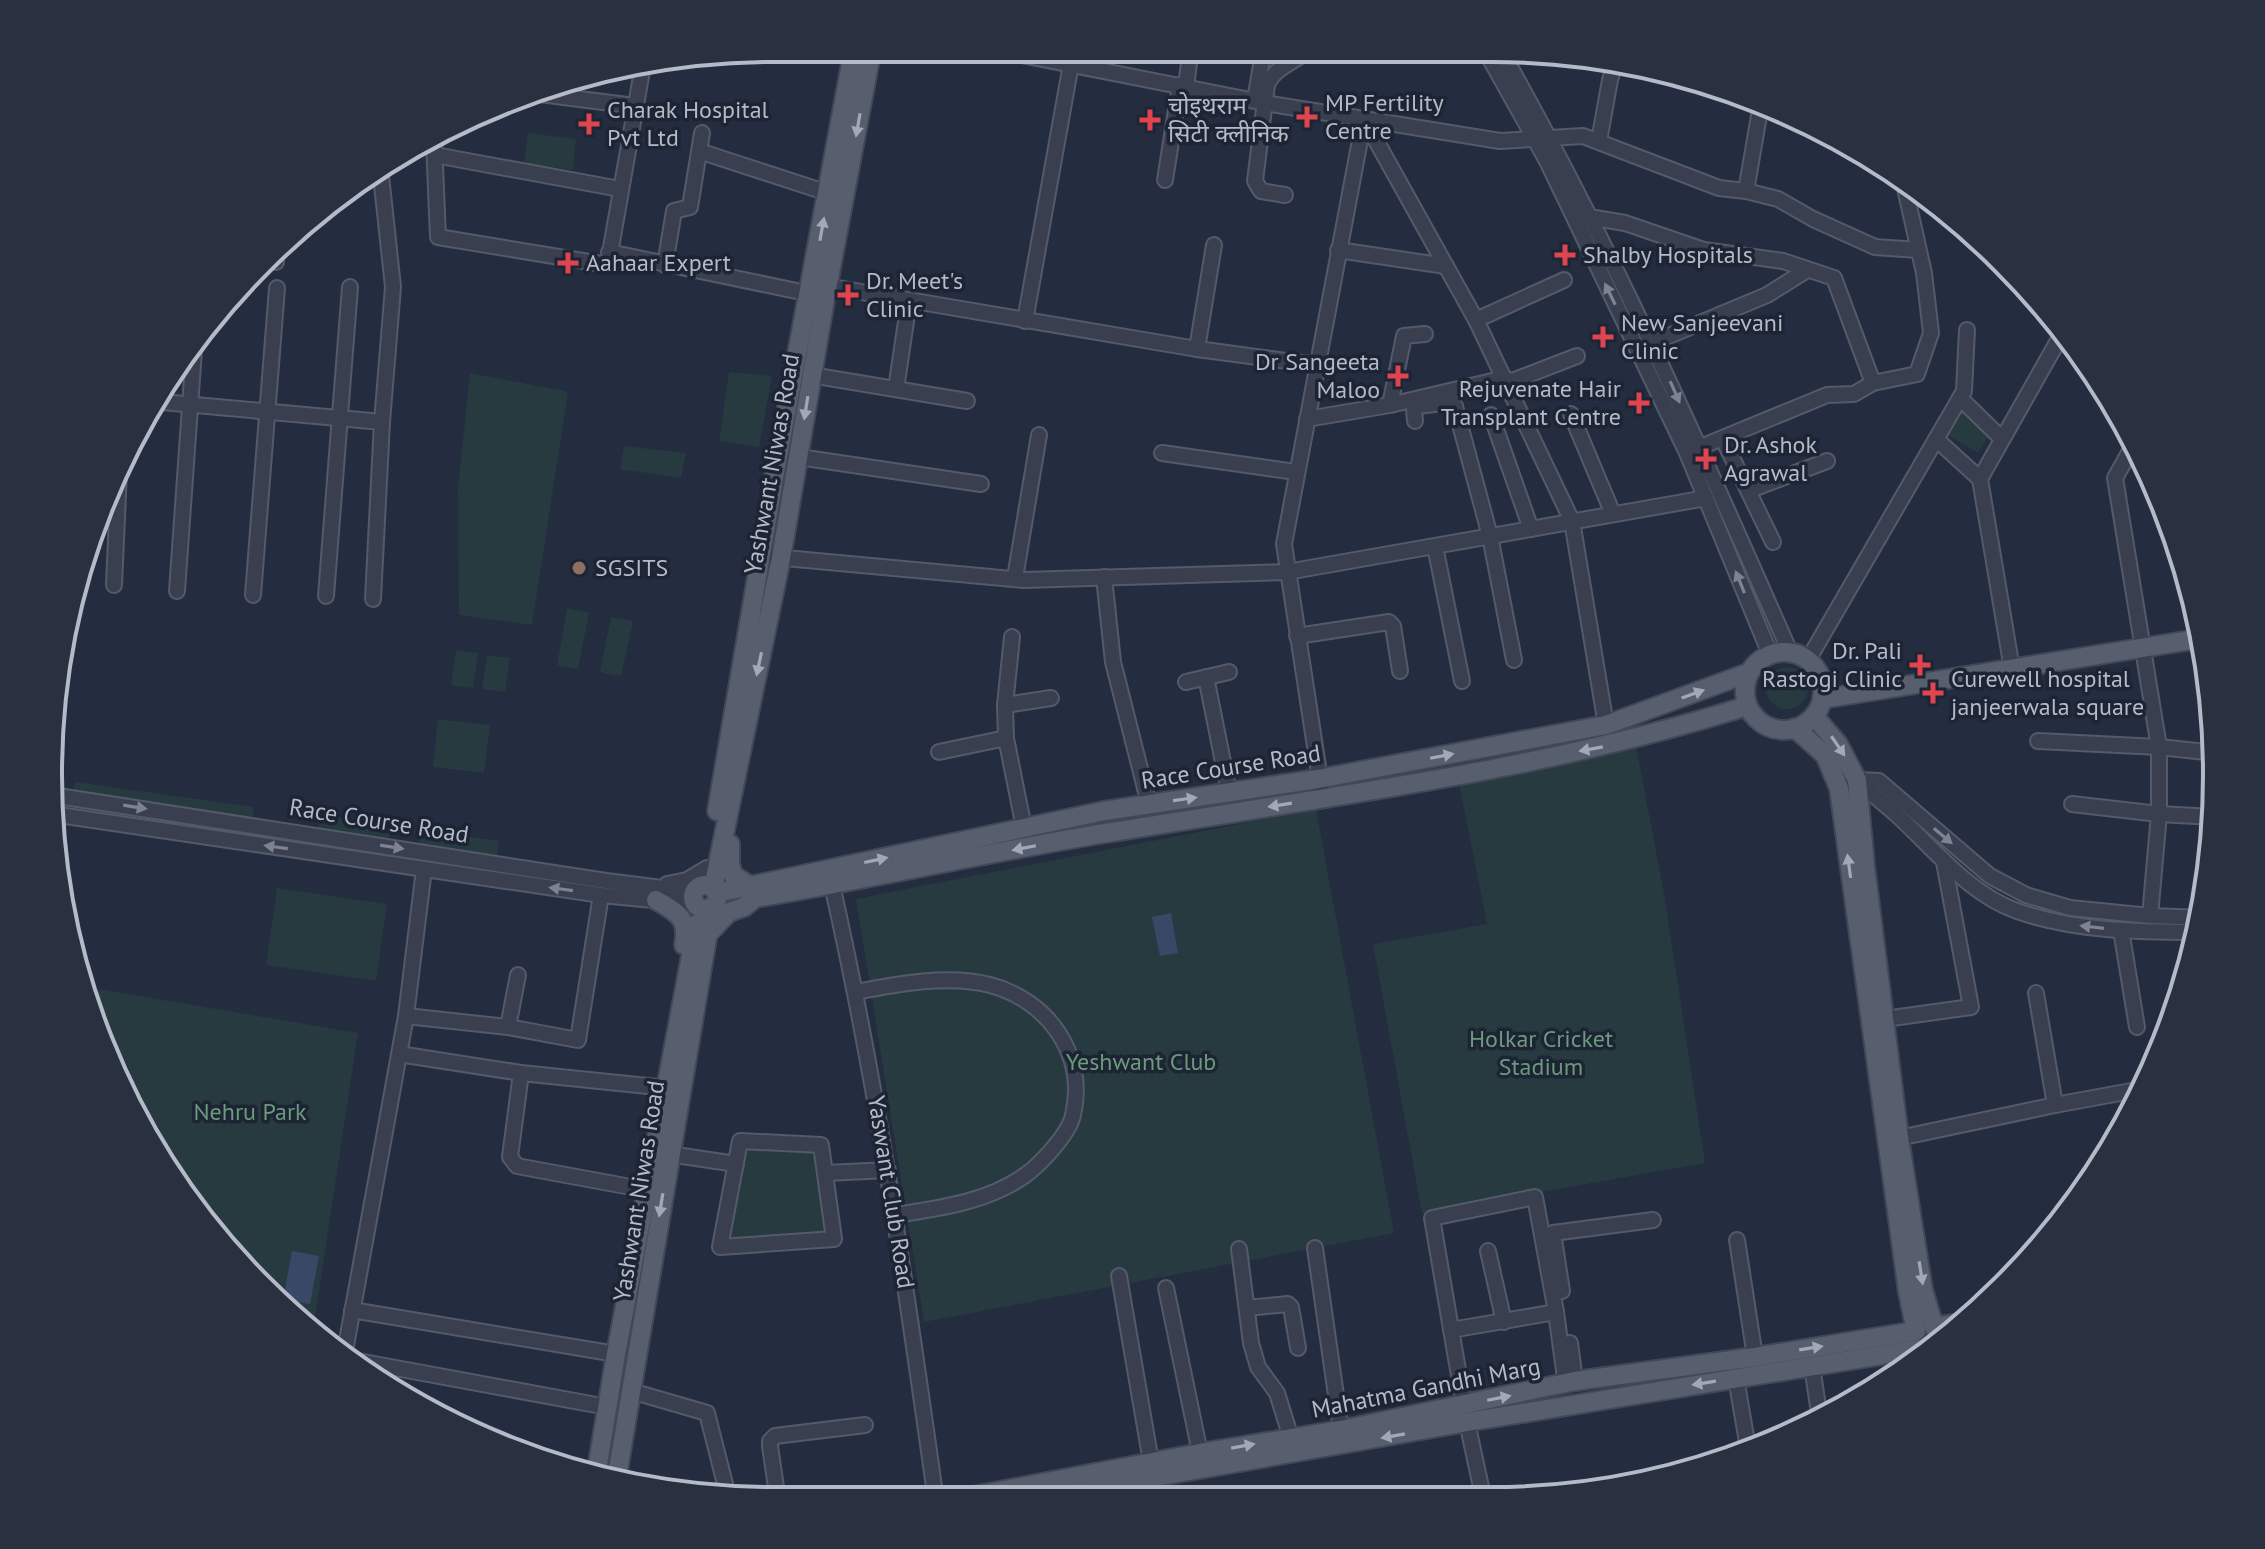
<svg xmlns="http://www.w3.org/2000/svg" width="2265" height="1549" font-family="'PT Sans','Noto Sans Devanagari',sans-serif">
<rect width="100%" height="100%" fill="#242c3f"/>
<g fill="#263a40">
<path d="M528 133 576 139 573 170 524 164Z"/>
<path d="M729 372 772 376 759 447 719 441Z"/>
<path d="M470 373 568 392 532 625 459 615 458 487Z"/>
<path d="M1965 408 1994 427 1978 453 1944 433Z"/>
<path d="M624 446 686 453 681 478 620 469Z"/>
<path d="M567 608 589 613 578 669 557 665Z"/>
<path d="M611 617 633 621 621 676 600 672Z"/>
<path d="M456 650 478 653 473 688 451 685Z"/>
<path d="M487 655 510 658 505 692 482 689Z"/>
<circle cx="1787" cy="688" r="21"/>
<path d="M438 719 490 725 484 773 433 767Z"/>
<path d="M1636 746 1664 893 1705 1163 1422 1213 1373 944 1487 924 1458 778Z"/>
<path d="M75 782 254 807 250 830 71 803Z"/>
<path d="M1316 809 1394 1233 924 1322 856 899Z"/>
<path d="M320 815 391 826 386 850 317 840Z"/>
<path d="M422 830 499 841 495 866 417 855Z"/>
<path d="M277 888 387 904 376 981 266 965Z"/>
<path d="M86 987 358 1033 313 1331 260 1288 123 1096Z"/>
<path d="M740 1141 821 1145 834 1239 720 1247Z"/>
</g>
<g fill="#3a4868">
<path d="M1171 913 1178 953 1160 956 1152 917Z"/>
<path d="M292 1251 319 1256 310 1304 283 1300Z"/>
</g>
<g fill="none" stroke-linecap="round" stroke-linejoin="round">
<defs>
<g id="minor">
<path d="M987 48 1265 103 1500 141 1583 136 1719 188 1746 191 1778 199 1813 219 1875 247 1918 250"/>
<path d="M1484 48 1547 161 1687 453 1770 654"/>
<path d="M1500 49C1610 243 1700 447 1790 652"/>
<path d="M1501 67 1521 51"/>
<path d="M1186 86 1191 48"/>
<path d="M540 94 635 106"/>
<path d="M1255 100 1264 48"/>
<path d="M1364 119 1476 320"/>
<path d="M1599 141 1610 80 1616 60"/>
<path d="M434 142 438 237 608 265 643 65"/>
<path d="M699 151 828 193"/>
<path d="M435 155 620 189"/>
<path d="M1165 180 1180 85"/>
<path d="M1746 191 1760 110"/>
<path d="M1285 195 1261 191 1255 181 1267 85C1275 66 1298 61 1311 48"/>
<path d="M1585 221 1589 217 1625 223 1704 250 1783 261 1834 278 1873 383"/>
<path d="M1338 250 1446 266"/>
<path d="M609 252 816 295"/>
<path d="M274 256 276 262"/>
<path d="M665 265 674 211 690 207 702 133"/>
<path d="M1564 280 1476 320 1572 521 1606 725"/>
<path d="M820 285 1197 349 1317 365"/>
<path d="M1025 321 1071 64"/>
<path d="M1652 343 1767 295 1807 270"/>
<path d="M1197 349 1214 245"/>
<path d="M811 375 967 401"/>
<path d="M1507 383 1577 356"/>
<path d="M896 389 909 301"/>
<path d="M1960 398 2002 439"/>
<path d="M162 402 382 422"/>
<path d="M1390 405 1404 336 1425 334"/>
<path d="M1571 414 1613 514"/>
<path d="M1491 415 1531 529"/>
<path d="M1307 419 1390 405 1505 378"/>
<path d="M1415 421 1414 409 1417 406 1451 402 1455 406 1490 536 1514 660"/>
<path d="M1723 439 1773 542"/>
<path d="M1936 439 1980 479"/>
<path d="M2134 444 2115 478 2159 747V814L2150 916"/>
<path d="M1691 451 1827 395 1854 394 1873 383 1917 374 1931 333 1924 273 1904 184"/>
<path d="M1162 453 1296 472"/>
<path d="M799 457 981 484"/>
<path d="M1750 490 1827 461"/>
<path d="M1435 546 1462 681"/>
<path d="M774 557 1024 580 1287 572 1706 498"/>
<path d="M1104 577 1113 662 1149 804"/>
<path d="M1015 578 1039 435"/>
<path d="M114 585 119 472"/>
<path d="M177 591 194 350"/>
<path d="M253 595 277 288"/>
<path d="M326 596 350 287"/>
<path d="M373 599 382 422 393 287 380 166"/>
<path d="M1297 636 1389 622 1393 626 1400 671"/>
<path d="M1808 660 1964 391 1967 330"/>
<path d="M2012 669 1980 479 2063 332"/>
<path d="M1206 677 1229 792"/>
<path d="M1186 682 1229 672"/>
<path d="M1005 705 1051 698"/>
<path d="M1006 738 1005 705 1012 637"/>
<path d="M2038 741 2159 747 2215 753"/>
<path d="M939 752 1006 738 1024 828"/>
<path d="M1857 780C1870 793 1885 804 1898 816 1934 849 1969 894 2017 911 2074 931 2138 932 2198 932"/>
<path d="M1850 783 1857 780 1879 781 1990 876 2026 895 2070 908 2150 916 2203 918"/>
<path d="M58 796 606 881 694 892"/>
<path d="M1323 799 1284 544 1364 119"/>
<path d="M2072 804 2159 814 2213 817"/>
<path d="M59 815 601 895 695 904"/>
<path d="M667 884 687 880 707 868"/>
<path d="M832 885C878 1088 907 1294 936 1501"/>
<path d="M2121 930 2137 1027"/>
<path d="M856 992C897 984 949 974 990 985 1048 1000 1087 1055 1073 1115 1069 1134 1040 1165 1024 1176 987 1202 940 1208 896 1215"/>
<path d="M2036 993 2055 1105"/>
<path d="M406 1016 508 1027 578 1040 601 895"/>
<path d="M1885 1019 1971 1007 1944 862"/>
<path d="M508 1027 518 975"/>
<path d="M399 1054 521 1073 667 1088"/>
<path d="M521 1073 510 1157 517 1166 647 1190"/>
<path d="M1899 1138 2055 1105 2142 1089"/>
<path d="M740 1141 821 1145 834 1239 720 1247Z"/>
<path d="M669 1154 736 1164"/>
<path d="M826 1173 888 1170"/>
<path d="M1737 1240 1755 1357"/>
<path d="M1315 1248 1341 1430"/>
<path d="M1239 1249 1251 1343 1258 1367 1277 1393 1291 1438"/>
<path d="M1488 1251 1504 1322"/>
<path d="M1119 1276 1151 1462"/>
<path d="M1166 1288 1200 1453"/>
<path d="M1562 1291 1553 1233 1653 1220"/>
<path d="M1247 1308 1288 1304 1291 1307 1298 1348"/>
<path d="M352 1310 616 1354"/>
<path d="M1451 1330 1556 1312"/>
<path d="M1570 1343 1575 1381"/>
<path d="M344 1357 406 1016 424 869"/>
<path d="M347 1359 607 1407"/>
<path d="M1812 1366 1820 1420"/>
<path d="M1736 1378 1748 1448"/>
<path d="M631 1391 707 1413 728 1496"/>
<path d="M1464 1405 1432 1218 1535 1197 1556 1312 1566 1385"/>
<path d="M1467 1422 1484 1501"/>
<path d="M1126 1482 1130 1501"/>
<path d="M778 1501 770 1446V1441L775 1436 865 1425"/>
</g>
<g id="major">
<circle cx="1784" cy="691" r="39"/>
<path d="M1822 699 2204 638"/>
<path d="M1814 716 1838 744 1857 780 1865 866 1899 1138 1923 1290 1934 1327 1954 1324"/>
<path d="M717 811 775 472 854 48"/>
<path d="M730 844V864L733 875 750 886"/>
<circle cx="705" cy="897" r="12"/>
<path d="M713 888 781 558 824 305 872 48"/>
<path d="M717 893 1104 811 1318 779 1606 725 1748 673"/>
<path d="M761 897C879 877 995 851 1112 832 1325 797 1541 771 1747 706"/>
<path d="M656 900C678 913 689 918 684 945"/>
<path d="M708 934 729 912 744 907 755 898"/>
<path d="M596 1476 616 1354 697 924"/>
<path d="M616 1482 712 908"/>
<path d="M947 1501 1200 1453 1341 1430 1575 1381 1755 1357 1916 1331 1908 1292 1839 788 1825 755 1795 728"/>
<path d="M1037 1501 1126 1482 1467 1422 1919 1349"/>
</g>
</defs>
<use href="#minor" stroke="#535a69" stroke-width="18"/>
<use href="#major" stroke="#424858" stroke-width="22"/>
<use href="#minor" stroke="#393f4e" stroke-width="14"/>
<use href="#major" stroke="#575e6e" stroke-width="18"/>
</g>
<defs><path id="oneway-solid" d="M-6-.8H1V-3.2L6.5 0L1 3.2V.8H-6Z" transform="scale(2)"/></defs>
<g fill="#a2a8b7">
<use href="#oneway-solid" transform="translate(858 125) rotate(100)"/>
<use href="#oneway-solid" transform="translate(822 229) rotate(-80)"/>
<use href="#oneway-solid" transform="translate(806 408) rotate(99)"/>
<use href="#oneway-solid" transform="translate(759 664) rotate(102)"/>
<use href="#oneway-solid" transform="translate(1693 694) rotate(-20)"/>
<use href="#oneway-solid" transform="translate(1838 746) rotate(56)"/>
<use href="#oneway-solid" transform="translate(1591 749) rotate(170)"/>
<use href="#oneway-solid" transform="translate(1442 756) rotate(-11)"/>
<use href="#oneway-solid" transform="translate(1185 799) rotate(-8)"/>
<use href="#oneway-solid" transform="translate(1280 805) rotate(171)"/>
<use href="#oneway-solid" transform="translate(1024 848) rotate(169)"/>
<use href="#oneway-solid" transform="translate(876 860) rotate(-12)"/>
<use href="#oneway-solid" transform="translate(1849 866) rotate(-98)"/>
<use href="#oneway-solid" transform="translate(661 1205) rotate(99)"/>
<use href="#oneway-solid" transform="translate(1921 1273) rotate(81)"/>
<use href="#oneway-solid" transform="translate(1811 1348) rotate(-9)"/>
<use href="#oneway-solid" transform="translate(1704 1383) rotate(171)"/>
<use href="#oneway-solid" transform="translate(1499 1398) rotate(-11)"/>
<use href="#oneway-solid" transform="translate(1393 1436) rotate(170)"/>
<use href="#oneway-solid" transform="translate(1243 1446) rotate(-10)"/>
</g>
<g fill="#7d8392">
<use href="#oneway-solid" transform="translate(1610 294) rotate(-116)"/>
<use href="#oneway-solid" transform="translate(1675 392) rotate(66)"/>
<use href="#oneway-solid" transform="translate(1740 582) rotate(-112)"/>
<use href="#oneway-solid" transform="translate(135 807) rotate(9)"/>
<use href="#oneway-solid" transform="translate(1943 836) rotate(40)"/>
<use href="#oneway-solid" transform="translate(276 847) rotate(-172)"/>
<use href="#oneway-solid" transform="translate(392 847) rotate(9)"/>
<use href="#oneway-solid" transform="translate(561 889) rotate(-172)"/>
<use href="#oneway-solid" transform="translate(2092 927) rotate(-173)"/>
</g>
<g fill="#e0444e" stroke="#1d2434" stroke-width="3">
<path d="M1303 105h8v8h8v8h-8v8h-8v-8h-8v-8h8z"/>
<path d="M1146 108h8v8h8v8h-8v8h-8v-8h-8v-8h8z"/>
<path d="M585 112h8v8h8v8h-8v8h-8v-8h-8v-8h8z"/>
<path d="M1561 243h8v8h8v8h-8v8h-8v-8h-8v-8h8z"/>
<path d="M564 251h8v8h8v8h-8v8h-8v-8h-8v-8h8z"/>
<path d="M844 283h8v8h8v8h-8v8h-8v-8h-8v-8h8z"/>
<path d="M1599 325h8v8h8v8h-8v8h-8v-8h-8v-8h8z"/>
<path d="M1394 364h8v8h8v8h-8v8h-8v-8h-8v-8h8z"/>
<path d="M1635 391h8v8h8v8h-8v8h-8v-8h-8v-8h8z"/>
<path d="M1702 447h8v8h8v8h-8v8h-8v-8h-8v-8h8z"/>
<path d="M1916 653h8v8h8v8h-8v8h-8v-8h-8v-8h8z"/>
<path d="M1929 681h8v8h8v8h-8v8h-8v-8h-8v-8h8z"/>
</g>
<circle fill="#8d6e63" stroke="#1d2434" stroke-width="3" cx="579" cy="568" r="8"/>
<g text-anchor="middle" stroke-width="7" stroke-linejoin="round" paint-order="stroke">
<g font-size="24" fill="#b5bac9" stroke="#1d2434" text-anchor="start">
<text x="1325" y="111">MP Fertility<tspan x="1325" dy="28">Centre</tspan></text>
<text x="1168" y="114">चोइथराम<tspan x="1168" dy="28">सिटी क्लीनिक</tspan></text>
<text x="607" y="118">Charak Hospital<tspan x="607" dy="28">Pvt Ltd</tspan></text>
<text x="1583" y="263">Shalby Hospitals</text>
<text x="586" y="271">Aahaar Expert</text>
<text x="866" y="289">Dr. Meet's<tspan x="866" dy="28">Clinic</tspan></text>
<text x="1621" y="331">New Sanjeevani<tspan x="1621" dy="28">Clinic</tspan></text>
<text x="1380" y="370" text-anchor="end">Dr Sangeeta<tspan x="1380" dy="28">Maloo</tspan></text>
<text x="1621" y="397" text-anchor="end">Rejuvenate Hair<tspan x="1621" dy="28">Transplant Centre</tspan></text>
<text x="1724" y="453">Dr. Ashok<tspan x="1724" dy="28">Agrawal</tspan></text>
<text x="595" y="576">SGSITS</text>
<text x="1902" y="659" text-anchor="end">Dr. Pali<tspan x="1902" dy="28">Rastogi Clinic</tspan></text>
<text x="1951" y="687">Curewell hospital<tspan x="1951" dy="28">janjeerwala square</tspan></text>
</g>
<g font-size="24" fill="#b5bac9" stroke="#1d2434">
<text transform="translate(772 464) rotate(-80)" y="8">Yashwant Niwas Road</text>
<text transform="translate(1231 767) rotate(-9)" y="8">Race Course Road</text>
<text transform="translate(379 821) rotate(9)" y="8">Race Course Road</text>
<text transform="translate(639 1191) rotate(-81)" y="8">Yashwant Niwas Road</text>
<text transform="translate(891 1192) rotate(81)" y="8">Yaswant Club Road</text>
<text transform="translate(1426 1388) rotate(-11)" y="8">Mahatma Gandhi Marg</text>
</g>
<g font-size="24" fill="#6c9a7c" stroke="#1d2434">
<text x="1541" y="1047">Holkar Cricket<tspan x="1541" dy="28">Stadium</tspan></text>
<text x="1141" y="1070">Yeshwant Club</text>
<text x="250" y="1120">Nehru Park</text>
</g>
</g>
<path d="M0 0H2265V1549H0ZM774 62H1491A712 712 0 0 1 2203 774V775A712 712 0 0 1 1491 1487H774A712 712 0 0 1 62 775V774A712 712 0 0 1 774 62Z" fill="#293040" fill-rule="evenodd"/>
<path fill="none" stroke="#b5bac9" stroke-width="4" d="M774 62H1491A712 712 0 0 1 2203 774V775A712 712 0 0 1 1491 1487H774A712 712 0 0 1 62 775V774A712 712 0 0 1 774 62Z"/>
</svg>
